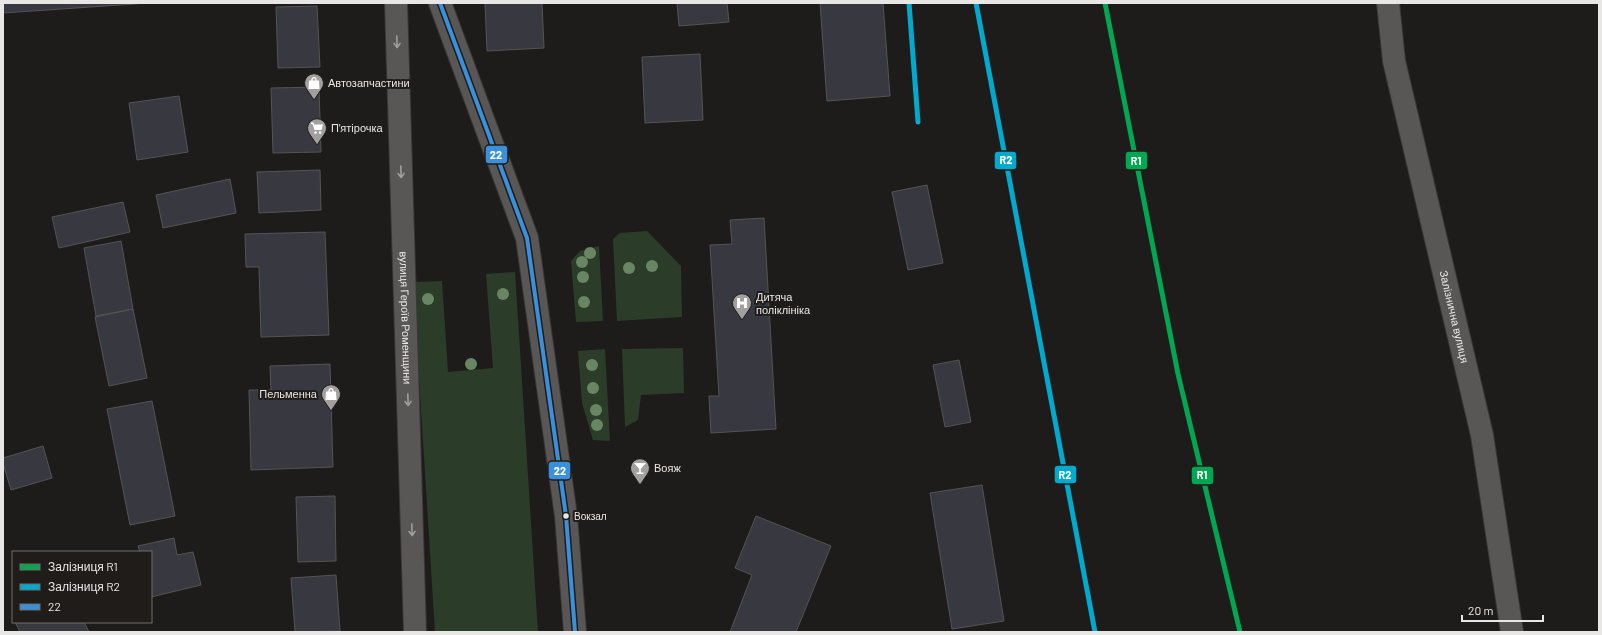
<svg xmlns="http://www.w3.org/2000/svg" width="1602" height="635" font-family="Barlow,sans-serif">
<rect width="100%" height="100%" fill="#1e1c1b"/>
<g fill="#2b3c28">
<path d="M647 231 681 266 682 317 617 321 613 239 620 233Z"/>
<path d="M599 246 603 321 576 322 571 261 580 251Z"/>
<path d="M515 272 538 632H435L413 282 442 281 448 372 493 368 486 274Z"/>
<path d="M683 348 684 393 641 395 638 420 625 427 622 349Z"/>
<path d="M605 349 610 441 593 440 582 403 578 351Z"/>
</g>
<g fill="#383840" stroke="#555454">
<path d="M3 3H149L3 13Z"/>
<path d="M485 3H542L544 48 487 51Z"/>
<path d="M677 3H727L729 22 679 26Z"/>
<path d="M820 3H883L890 96 827 101Z"/>
<path d="M317 6 320 67 278 68 276 7Z"/>
<path d="M700 54 703 120 645 123 642 57Z"/>
<path d="M319 87 321 152 273 153 271 88Z"/>
<path d="M179 96 188 152 137 160 129 103Z"/>
<path d="M320 170 321 210 259 213 257 172Z"/>
<path d="M230 179 236 213 163 228 156 195Z"/>
<path d="M927 185 943 263 908 270 892 192Z"/>
<path d="M123 202 130 232 59 248 52 217Z"/>
<path d="M764 218 776 429 711 433 709 396H719L710 245 732 244 730 220Z"/>
<path d="M325 232 329 335 261 337 259 267H246L245 234Z"/>
<path d="M121 241 133 309 96 316 84 248Z"/>
<path d="M133 309 147 378 109 386 95 317Z"/>
<path d="M959 360 971 422 945 427 933 365Z"/>
<path d="M330 364 333 467 251 470 249 390H271L270 366Z"/>
<path d="M152 401 175 516 130 525 107 409Z"/>
<path d="M43 446 52 478 11 490 3 463V458Z"/>
<path d="M982 485 1004 621 952 629 930 493Z"/>
<path d="M335 496 336 561 298 562 296 497Z"/>
<path d="M756 516 831 546 796 632H730L752 575 735 568Z"/>
<path d="M174 538 177 555 193 552 201 585 151 597V552H140L138 546Z"/>
<path d="M336 575 340 631 295 632 291 578Z"/>
<path d="M15 622H84L89 632H20Z"/>
</g>
<g fill="none" stroke-linecap="round" stroke-linejoin="round">
<defs>
<g id="tertiary">
<path id="s1" d="M396 3 415 632"/>
<path d="M440 3 527 238 566 516 575 632"/>
<path id="s2" d="M1388 3 1394 61 1482 435 1512 632"/>
</g>
</defs>
<use href="#tertiary" stroke="#393736" stroke-width="24"/>
<use href="#tertiary" stroke="#595756" stroke-width="22"/>
<defs>
<path id="bus-1" d="M440 3 527 238 566 516 575 632"/>
</defs>
<use href="#bus-1" stroke="#1f1c1a" stroke-width="7"/>
<use href="#bus-1" stroke="#3a90db" stroke-width="4"/>
<defs>
<path id="rail-1" d="M1105 3 1178 374 1240 632"/>
<g id="rail-2">
<path d="M909 3 918 122"/>
<path d="M976 3 1095 632"/>
</g>
</defs>
<use href="#rail-1" stroke="#1f1c1a" stroke-width="8"/>
<use href="#rail-2" stroke="#1f1c1a" stroke-width="8"/>
<use href="#rail-1" stroke="#00a651" stroke-width="5"/>
<use href="#rail-2" stroke="#00a9ce" stroke-width="5"/>
</g>
<g fill="#678661">
<circle cx="590" cy="253" r="6"/>
<circle cx="582" cy="262" r="6"/>
<circle cx="652" cy="266" r="6"/>
<circle cx="629" cy="268" r="6"/>
<circle cx="583" cy="277" r="6"/>
<circle cx="503" cy="294" r="6"/>
<circle cx="428" cy="299" r="6"/>
<circle cx="584" cy="302" r="6"/>
<circle cx="471" cy="364" r="6"/>
<circle cx="592" cy="365" r="6"/>
<circle cx="593" cy="388" r="6"/>
<circle cx="596" cy="410" r="6"/>
<circle cx="597" cy="425" r="6"/>
</g>
<defs><path id="oneway-shaft" d="M-6 0H5M1.5-3L5.5 0L1.5 3" fill="none" stroke-width="1.6" stroke-linecap="round" stroke-linejoin="round"/></defs>
<g stroke="#a19f9e">
<use href="#oneway-shaft" transform="translate(397 42) rotate(88)"/>
<use href="#oneway-shaft" transform="translate(401 172) rotate(88)"/>
<use href="#oneway-shaft" transform="translate(408 400) rotate(88)"/>
<use href="#oneway-shaft" transform="translate(412 530) rotate(88)"/>
</g>
<defs>
<symbol id="shop-pin" viewBox="-11 -11 22 30"><path d="M0 17L-7.5 6A9.5 9.5 0 1 1 7.5 6Z" fill="#a2a09e" stroke="#1f1c1a"/><path d="M-5-2.5h2.3a2.7 3.5 0 0 1 5.4 0H5L5.5 6h-11ZM-1.5-2.5h3a1.5 2.3 0 0 0-3 0Z" fill="#fff"/></symbol>
<symbol id="supermarket-pin" viewBox="-11 -11 22 30"><path d="M0 17L-7.5 6A9.5 9.5 0 1 1 7.5 6Z" fill="#a2a09e" stroke="#1f1c1a"/><path d="M-6-5.5h2.5l.6 2H6L4.5 2H-2.5L-4.4-4H-6ZM-1.5 3.2a1.3 1.3 0 1 0 .1 0ZM3 3.2a1.3 1.3 0 1 0 .1 0Z" fill="#fff"/></symbol>
<symbol id="hospital-pin" viewBox="-11 -11 22 30"><path d="M0 17L-7.5 6A9.5 9.5 0 1 1 7.5 6Z" fill="#a2a09e" stroke="#1f1c1a"/><path d="M-5-5h3v3.5h4V-5h3V5h-3V1.5h-4V5h-3Z" fill="#fff"/></symbol>
<symbol id="bar-pin" viewBox="-11 -11 22 30"><path d="M0 17L-7.5 6A9.5 9.5 0 1 1 7.5 6Z" fill="#a2a09e" stroke="#1f1c1a"/><path d="M-6-5H6L.8 .8V4.5H3.5V6h-7V4.5H-.8V.8Z" fill="#fff"/></symbol>
</defs>
<g fill-rule="evenodd">
<use href="#shop-pin" x="303" y="72" width="22" height="30"/>
<use href="#supermarket-pin" x="306" y="117" width="22" height="30"/>
<use href="#hospital-pin" x="731" y="292" width="22" height="30"/>
<use href="#shop-pin" x="320" y="383" width="22" height="30"/>
<use href="#bar-pin" x="629" y="457" width="22" height="30"/>
</g>
<circle fill="#e9e7e5" stroke="#1f1c1a" stroke-width="1.5" cx="566" cy="516" r="3.5"/>
<g text-anchor="middle" stroke-width="4" stroke-linejoin="round" paint-order="stroke">
<g font-size="10" fill="#e9e7e5" stroke="#1f1c1a" text-anchor="start">
<text x="574" y="520">Вокзал</text>
</g>
<g font-size="11" fill="#e9e7e5" stroke="#1f1c1a" text-anchor="start">
<text x="328" y="87">Автозапчастини</text>
<text x="331" y="132">П'ятірочка</text>
<text x="756" y="301">Дитяча<tspan x="756" dy="13">поліклініка</tspan></text>
<text x="317" y="398" text-anchor="end">Пельменна</text>
<text x="654" y="472">Вояж</text>
</g>
<g font-size="11" fill="#e9e7e5" stroke="#1f1c1a">
<text dy="4" stroke="none"><textPath href="#s2" startOffset="321">Залізнична вулиця</textPath></text>
<text dy="4" stroke="none"><textPath href="#s1" startOffset="315">вулиця Героїв Роменщини</textPath></text>
</g>
</g>
<g stroke="#1f1c1a" stroke-width="1.5">
<rect x="485" y="145" width="23" height="19" rx="4" fill="#3a90db"/>
<rect x="994" y="151" width="23" height="19" rx="4" fill="#00a9ce"/>
<rect x="1125" y="151" width="23" height="19" rx="4" fill="#00a651"/>
<rect x="548" y="461" width="23" height="19" rx="4" fill="#3a90db"/>
<rect x="1054" y="465" width="23" height="19" rx="4" fill="#00a9ce"/>
<rect x="1191" y="466" width="23" height="19" rx="4" fill="#00a651"/>
</g>
<g font-size="11" text-anchor="middle" font-weight="bold" fill="#fff">
<text x="496" y="159">22</text>
<text x="1006" y="164">R2</text>
<text x="1136" y="165">R1</text>
<text x="560" y="475">22</text>
<text x="1065" y="479">R2</text>
<text x="1202" y="479">R1</text>
</g>
<rect width="1602" height="635" fill="none" stroke="#e9e7e5" stroke-width="8"/>
<rect x="12" y="551" width="140" height="72" fill="#1f1c1a" stroke="#706d6b"/>
<rect x="20" y="564" width="20" height="6" fill="#00a651" stroke="#706d6b"/>
<text x="48" y="571" font-size="12" fill="#e9e7e5">Залізниця R1</text>
<rect x="20" y="584" width="20" height="6" fill="#00a9ce" stroke="#706d6b"/>
<text x="48" y="591" font-size="12" fill="#e9e7e5">Залізниця R2</text>
<rect x="20" y="604" width="20" height="6" fill="#3a90db" stroke="#706d6b"/>
<text x="48" y="611" font-size="12" fill="#e9e7e5">22</text>
<path d="M1462 615v6h81v-6" fill="none" stroke="#e9e7e5" stroke-width="2"/>
<text x="1468" y="615" font-size="12" fill="#e9e7e5" stroke="#1f1c1a" stroke-width="3" paint-order="stroke">20 m</text>
</svg>
